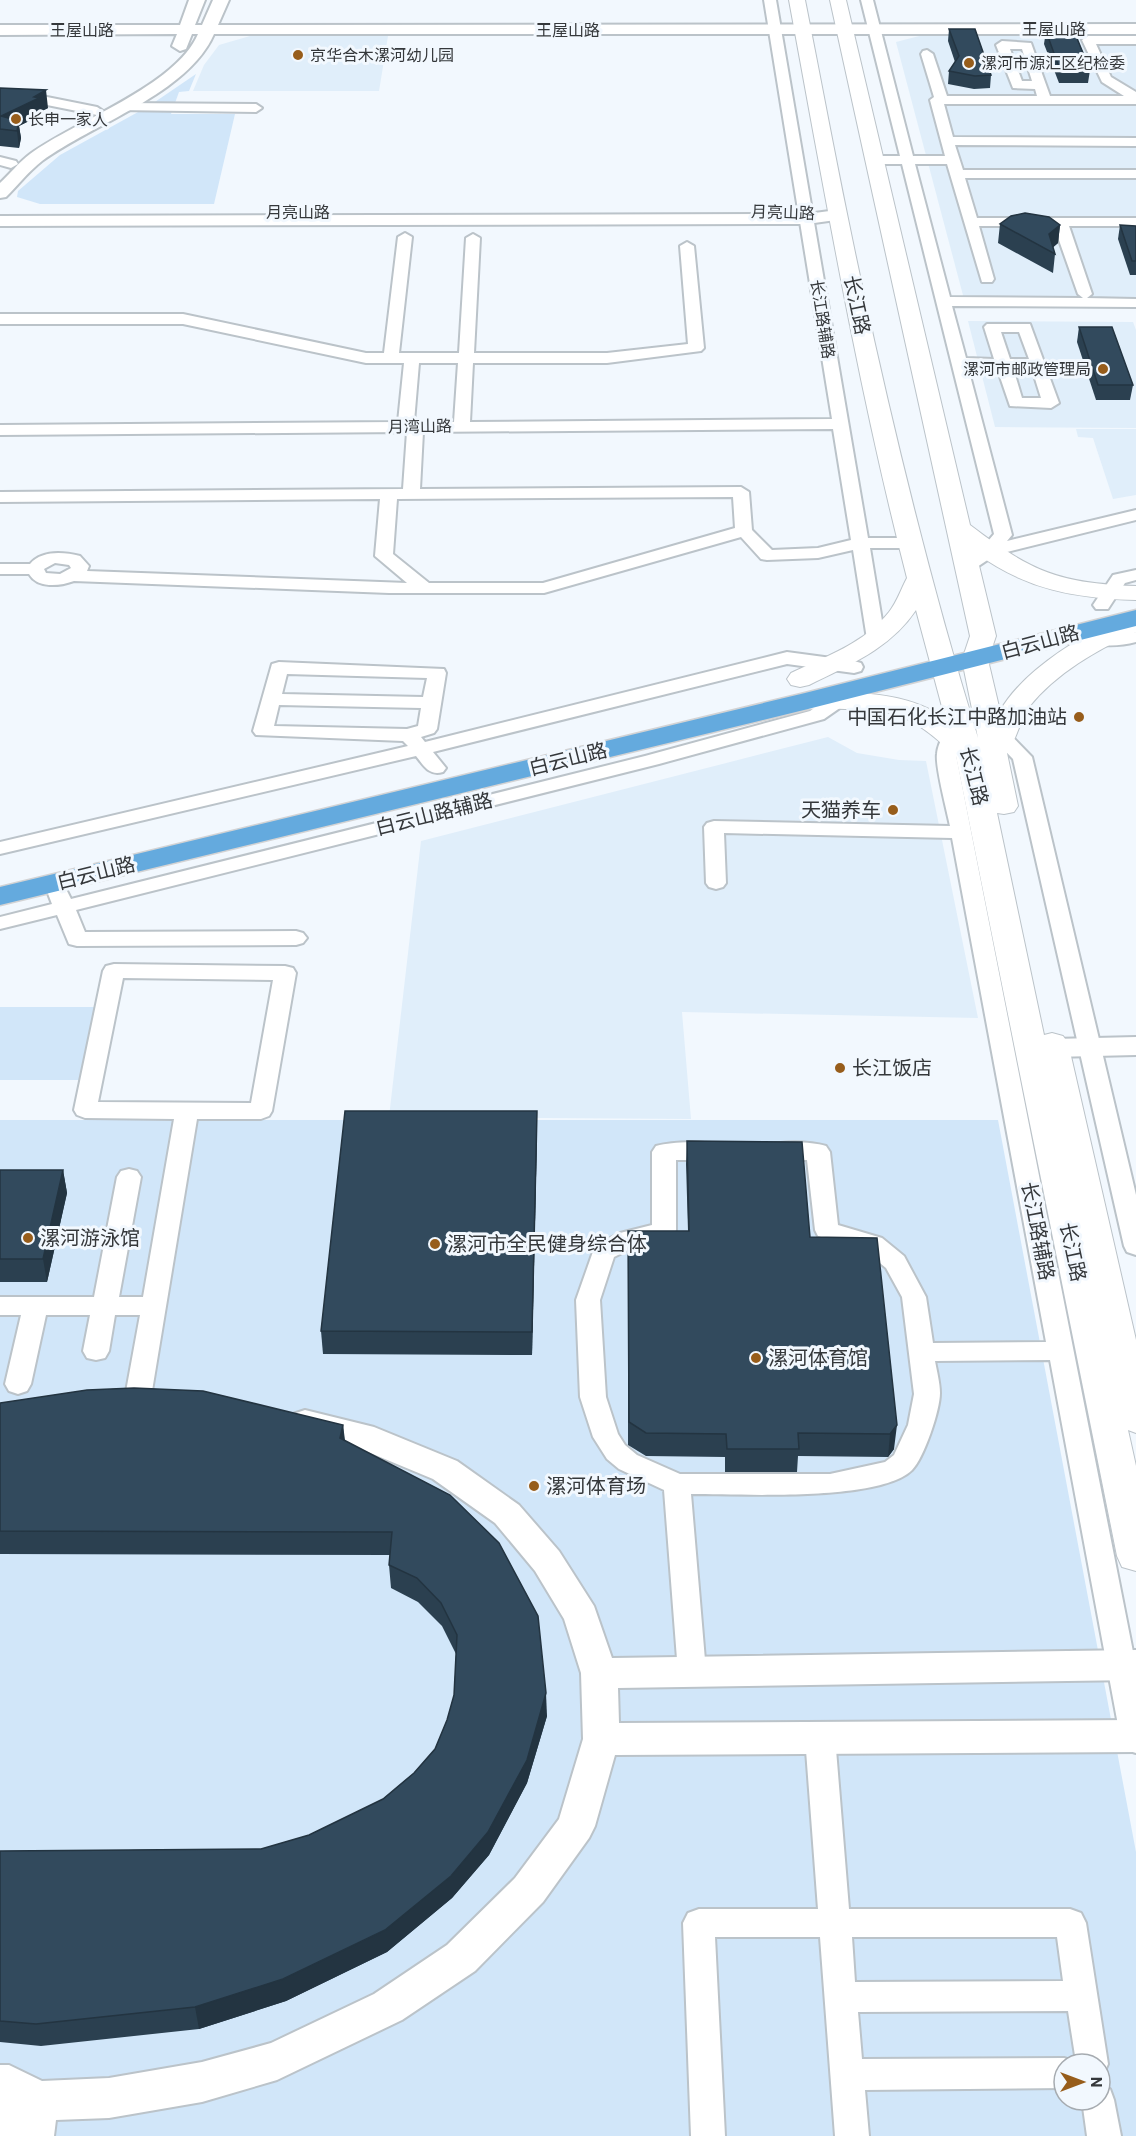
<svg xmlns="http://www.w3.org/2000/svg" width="1136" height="2136" font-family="Barlow,'Noto Sans SC',sans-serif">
<rect width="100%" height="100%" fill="#f2f8fe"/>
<g fill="#e0eefa">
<path d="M927 34 1136 35V300L964 299 896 42Z"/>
<path d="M250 36H388L379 91H193L204 65 219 45Z"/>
<path d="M968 321 1133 322 1136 330V428L995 427Z"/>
<path d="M1076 429H1136V495L1113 499 1093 438 1078 437Z"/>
<path d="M828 737 857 753 899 760 926 761 978 1018 682 1012 691 1119 389 1117 421 841Z"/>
</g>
<g fill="#d1e6f9" fill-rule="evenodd">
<path d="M196 74 189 91 179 92 171 114H235L214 204H40L17 197 18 191 60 155 149 106Z"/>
<path d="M0 1007H96L80 1080H0Z"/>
<path d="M0 1120H998L1136 1852V2136H0ZM1064 2064H1100V2100H1064Z"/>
</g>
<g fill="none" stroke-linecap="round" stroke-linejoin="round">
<defs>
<g id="minor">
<path d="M764 0H776L868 538H910L916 539 919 543 916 547 910 548H870L885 639 882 643H870L867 639 853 550 818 558 767 560 761 559 741 537 544 593H389L74 581C60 586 38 589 29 574H0V564H30C42 550 64 552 80 556L89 566 87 571 407 583 375 556 380 499 0 502V492L403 489 407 432 0 435V425L398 422 404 363H366L183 324H0V314H183L366 353H384L398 237 405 233 412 237 399 353H459L466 238 473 234 480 238 474 353H607L688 344 680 246 687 242 694 246 704 348 701 351 607 363H473L470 422 832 419ZM419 363H458L454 422H414ZM833 429 851 540 818 548 772 550 752 530 749 492 741 487 420 489 423 432ZM733 497 735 528 543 583H429L393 554 397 499ZM55 563 69 565 71 568 60 574 46 573 44 569Z"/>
<path d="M861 0H873L913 156H945L930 100 934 97 921 54 923 51 927 50 933 54 947 96H1037L1035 89 1013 88 996 45 1002 41 1031 43 1050 96H1124L1102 82 1082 40 1088 36H1136V44H1096L1111 77 1136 92V104H944L953 137 1136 138V146L955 145 963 170H1136V178H965L977 218H1136V226H1069L1092 294 1087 298 1136 299V307L952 306 966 358 994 359 984 327 987 324H1030L1059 403 1051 408 1010 406 997 368H968L1012 535 1007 541 1136 510V520L995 555 974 569H962L959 565 983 547 994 534 902 164H876L869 160 876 156H900ZM1010 49H1022L1032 81H1022ZM915 164H947L982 282H992L994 279 979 226H1054L1078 294 1083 298 950 297ZM1001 332H1019L1029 359H1010ZM1013 368 1032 369 1041 398H1022Z"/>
<path d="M0 95H37L97 107 103 111 97 115 37 103H0Z"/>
<path d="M122 103 256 104 262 108 256 112 117 110 116 107Z"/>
<path d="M0 157 16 161 18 164 11 168 0 165Z"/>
<path d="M1136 570V580L1125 583 1108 609H1096L1093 605 1113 575Z"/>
<path d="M1136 632V642C1118 647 1100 646 1082 642L1079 638 1082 634C1099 630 1116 637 1136 632Z"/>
<path d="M787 652 854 661 861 663 863 667 861 671 854 673 787 664 433 752 446 768 443 772C429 776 424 766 416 756L0 854V842L408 746 403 741 256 735 253 731 272 664 279 662 444 669 446 673 437 729 434 733 421 737 425 742ZM287 674 427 678 423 697 282 694ZM279 705 421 708 418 726 407 729 274 726Z"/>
<path d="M850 686 857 688 859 692 857 696 824 719 659 764 76 910 85 932 296 931 303 933 307 938 303 943 296 945 77 946 69 944 57 915 0 929V917L52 904 44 883 47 879 54 877 61 879 71 899 645 756 810 711 843 688Z"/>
<path d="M990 719 997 721 1032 757 1136 1195V1255L1127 1252 1124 1246 1013 759 980 725 983 721Z"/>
<path d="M961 720 968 722 971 726 961 739 956 755 1136 1667V1753L1126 1750 1121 1741 1050 1360 935 1361C937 1372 940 1383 940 1393 940 1410 924 1458 912 1470 880 1502 738 1494 691 1494L706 1672 702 1680 692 1684 682 1680 678 1672 664 1490 619 1469 607 1459 593 1437 580 1397 576 1300 595 1246 620 1233 652 1225V1152L656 1146C675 1141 704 1141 723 1146L727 1152 723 1158 715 1160H676V1230L673 1236 636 1246 614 1257 600 1300 606 1397 618 1434 625 1445 637 1455 680 1474H830L885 1462 894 1455 908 1425 914 1394 902 1297 886 1268 864 1250 818 1236 815 1230 807 1160H772L764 1158 760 1152 764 1146C781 1141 809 1141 826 1146L830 1152 838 1225 882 1238 904 1256 926 1297 933 1343 1046 1342 952 838 724 833 726 883 723 887 716 889 709 887 706 883 704 827 707 823 714 821 950 826C947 811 935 766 937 754 938 741 949 723 961 720Z"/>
<path d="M114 964 285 966 293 968 296 973 272 1111 269 1116 261 1119H197L151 1397 147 1404 138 1407 129 1404 125 1397 140 1315H115L109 1351 105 1358 96 1360 87 1358 83 1351 90 1315H46L31 1384 27 1391 18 1394 9 1391 5 1384 21 1315H0V1297H94L117 1177 121 1171 129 1169 137 1171 141 1177 119 1297H143L174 1119 85 1118 77 1115 74 1110 103 971 106 966ZM123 978 273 980 251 1103 98 1102Z"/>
<path d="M820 1725 830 1728 835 1737 849 1909H1070L1081 1913 1086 1923 1108 2064 1103 2075 1100 2076V2064H1064V2088L865 2090 869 2136H835L820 1937H715L725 2136H691L683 1923 688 1913 699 1909H818L805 1737 810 1728ZM852 1937H1057L1063 1981 855 1982ZM1068 2011 1076 2062 1064 2058 862 2059 858 2012Z"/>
<path d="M1100 2085 1110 2089 1114 2100 1121 2136H1087L1082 2100H1100Z"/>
</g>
<g id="tertiary">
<path d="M189 0H205L195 25H202L213 0H229L218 25 1136 24V34H214C188 94 92 124 42 161 29 171 18 185 6 197L0 198V183C10 174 19 162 30 154 75 121 176 86 198 34H192L186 49 180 51 172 46 177 34 0 35V25H180Z"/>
<path d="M837 210 843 211 846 215 843 219 807 224 0 226V216L807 214Z"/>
<path d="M1136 1037V1055L1053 1057 1043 1054 1039 1048 1043 1042 1053 1039Z"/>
<path d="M305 1410 374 1427 457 1461 519 1505 559 1551 594 1606 612 1658 1136 1650V1680L618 1688 619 1723 1136 1720V1752L615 1755 595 1826 589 1838 543 1902 475 1971 402 2020 277 2080 202 2102 109 2118 56 2120 54 2136H0V2065H9L42 2081 109 2078 202 2062 271 2043 374 1994 447 1945 515 1878 559 1819 583 1739 581 1673 564 1619 535 1571 495 1523 433 1479 356 1447 293 1432 289 1423 293 1414Z"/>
</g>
<path id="secondary" d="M789 0H805C824 95 841 190 862 285 895 438 932 589 978 738L962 660 970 636 830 0H846L970 525C1032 572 1058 583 1136 586V600C1075 598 1027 590 976 553L996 636 988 660 1000 711C1023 670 1090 627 1136 615V632C1097 650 1056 673 1029 707 1020 720 1017 739 1007 753L1018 806 1014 812 1004 814 997 813 1044 1035 1052 1033 1063 1036 1068 1043 1136 1340V1433L1128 1430 1136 1466V1571L1122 1567 1117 1556 956 756C915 719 902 710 845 709 829 708 814 710 799 707L795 701 799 695 808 693C854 692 905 691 945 718L916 610C890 649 849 665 809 685L800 687 791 685 787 679 791 673C825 657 865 643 889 612 897 602 901 589 907 578 858 388 825 194 789 0Z"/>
<path id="trunk" d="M1136 610V626L808 709 0 905V887L805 693Z"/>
</defs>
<use href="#minor" stroke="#bbc3c9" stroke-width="4"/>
<use href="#tertiary" stroke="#bbc3c9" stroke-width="4"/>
<use href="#secondary" stroke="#bbc3c9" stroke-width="2"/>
<use href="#trunk" stroke="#d3d3d4" stroke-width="3"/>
<use href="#minor" fill="#fff" fill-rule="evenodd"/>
<use href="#tertiary" fill="#fff" fill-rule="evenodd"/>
<use href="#secondary" fill="#fff" fill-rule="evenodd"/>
<use href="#trunk" fill="#64aade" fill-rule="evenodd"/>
</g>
<g fill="#2b4050">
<path d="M949 29 991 75 990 88 974 89 948 84 949 71 955 62 948 41Z"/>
<path d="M1046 31 1090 70 1088 83H1059L1044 44Z"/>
<path d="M0 88 48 108 40 112 41 115 19 126 21 138 19 148 0 146Z"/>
<path d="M1000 224 1060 225 1058 243 1053 247 1055 254 1053 273 998 243Z"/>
<path d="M1120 225 1136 226V275H1130L1118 239Z"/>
<path d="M1079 327 1133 385 1130 400H1096L1077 342Z"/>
<path d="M537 1134 532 1355 323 1354 321 1331Z"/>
<path d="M687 1141 810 1237 877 1238 894 1449 888 1457 798 1456 797 1472H725V1457L646 1456 628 1445V1231H688L686 1164Z"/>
<path d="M0 1170H63L67 1193 47 1282H0Z"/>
<path d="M0 1403 343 1425 345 1440 547 1716 527 1783 489 1855 452 1898 387 1952 286 2001 199 2029 41 2046 0 2042V1851L261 1849 309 1835 383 1799 414 1773 435 1749 447 1720 454 1695 456 1654 442 1626 418 1602 391 1588 389 1565 390 1555 0 1554Z"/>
</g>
<g fill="#233441">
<path d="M46 90 48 108 40 112 41 115 19 126 21 138 19 148 17 131 1 116 34 97Z"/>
<path d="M1060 225 1058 243 1049 251V234Z"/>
<path d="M537 1111V1134L532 1355V1332Z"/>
<path d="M63 1170 67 1193 47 1282 43 1259Z"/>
<path d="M343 1425 345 1448 340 1438Z"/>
<path d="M897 1425 894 1449 888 1457 890 1434Z"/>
<path d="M546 1693 547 1716 527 1783 489 1855 452 1898 387 1952 286 2001 199 2029 195 2007Z"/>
</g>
<g fill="#324a5d" stroke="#233441" stroke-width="1.5">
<path d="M949 29H975L991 75 975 76 949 71 959 56Z"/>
<path d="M1046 31H1074L1090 70H1060Z"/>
<path d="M0 88 46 90 34 97 39 98 1 116 19 121 17 131 0 129Z"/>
<path d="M1025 213 1049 217 1060 225 1049 234 1055 254 1000 224 1011 216Z"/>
<path d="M1120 225 1136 226V261H1132Z"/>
<path d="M1079 327H1112L1133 385H1098Z"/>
<path d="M345 1111H537L532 1332 321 1331Z"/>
<path d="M687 1141 802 1142 810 1237 877 1238 897 1425 890 1434 798 1433 799 1449H727L726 1434 646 1433 629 1422 628 1231H689Z"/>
<path d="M0 1170H63L43 1259H0Z"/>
<path d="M134 1388 203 1391 343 1425 340 1438 450 1495 499 1543 538 1616 546 1693 527 1760 488 1832 451 1876 385 1930 283 1979 195 2007 36 2024 0 2021V1851L261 1849 309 1835 383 1799 414 1773 435 1749 447 1720 454 1695 457 1635 441 1603 417 1578 389 1565 392 1532 0 1531V1403L87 1390Z"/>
</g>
<g fill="#975d1b" stroke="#f2f8fe" stroke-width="2">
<circle cx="298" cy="55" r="6"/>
<circle cx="969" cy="63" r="6"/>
<circle cx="16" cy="119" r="6"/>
<circle cx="1103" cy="369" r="6"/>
<circle cx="1079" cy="717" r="6"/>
<circle cx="893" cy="810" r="6"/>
<circle cx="840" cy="1068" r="6"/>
<circle cx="28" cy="1238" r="6"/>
<circle cx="435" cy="1244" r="6"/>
<circle cx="756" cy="1358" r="6"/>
<circle cx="534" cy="1486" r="6"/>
</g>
<g text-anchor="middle" stroke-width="6" stroke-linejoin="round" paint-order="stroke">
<g font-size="16" fill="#35383b" stroke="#f2f8fe">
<text x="1054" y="35">王屋山路</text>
<text x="82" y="36">王屋山路</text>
<text x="568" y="36">王屋山路</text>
<text x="298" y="218">月亮山路</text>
<text transform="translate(783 212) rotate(2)" y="6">月亮山路</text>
<text transform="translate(823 319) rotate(81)" y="6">长江路辅路</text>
<text transform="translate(420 426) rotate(-1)" y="6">月湾山路</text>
</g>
<g font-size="16" fill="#35383b" stroke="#f2f8fe" text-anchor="start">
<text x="310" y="61">京华合木漯河幼儿园</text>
<text x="981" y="69">漯河市源汇区纪检委</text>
<text x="28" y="125">长申一家人</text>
<text x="1091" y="375" text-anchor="end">漯河市邮政管理局</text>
</g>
<g font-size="20" fill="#35383b" stroke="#f2f8fe">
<text transform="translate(857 305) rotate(78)" y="7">长江路</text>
<text transform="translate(1040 642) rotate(-15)" y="7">白云山路</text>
<text transform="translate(568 759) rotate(-14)" y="7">白云山路</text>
<text transform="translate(974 776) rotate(76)" y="7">长江路</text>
<text transform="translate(434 814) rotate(-14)" y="7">白云山路辅路</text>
<text transform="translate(96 873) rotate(-14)" y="7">白云山路</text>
<text transform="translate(1038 1231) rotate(79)" y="7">长江路辅路</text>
<text transform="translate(1073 1252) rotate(78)" y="7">长江路</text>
</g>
<g font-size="20" fill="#35383b" stroke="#f2f8fe" text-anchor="start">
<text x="1067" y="724" text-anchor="end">中国石化长江中路加油站</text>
<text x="881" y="817" text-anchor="end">天猫养车</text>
<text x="852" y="1075">长江饭店</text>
<text x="40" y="1245">漯河游泳馆</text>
<text x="447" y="1251">漯河市全民健身综合体</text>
<text x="768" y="1365">漯河体育馆</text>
<text x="546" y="1493">漯河体育场</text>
</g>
</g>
<g transform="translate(1082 2082) rotate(90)"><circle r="28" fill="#f2f8fe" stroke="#a6abb0" stroke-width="1.5"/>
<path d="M0-4.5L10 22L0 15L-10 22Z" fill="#975d1b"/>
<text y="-9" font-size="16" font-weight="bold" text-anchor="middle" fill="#35383b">N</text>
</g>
</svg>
